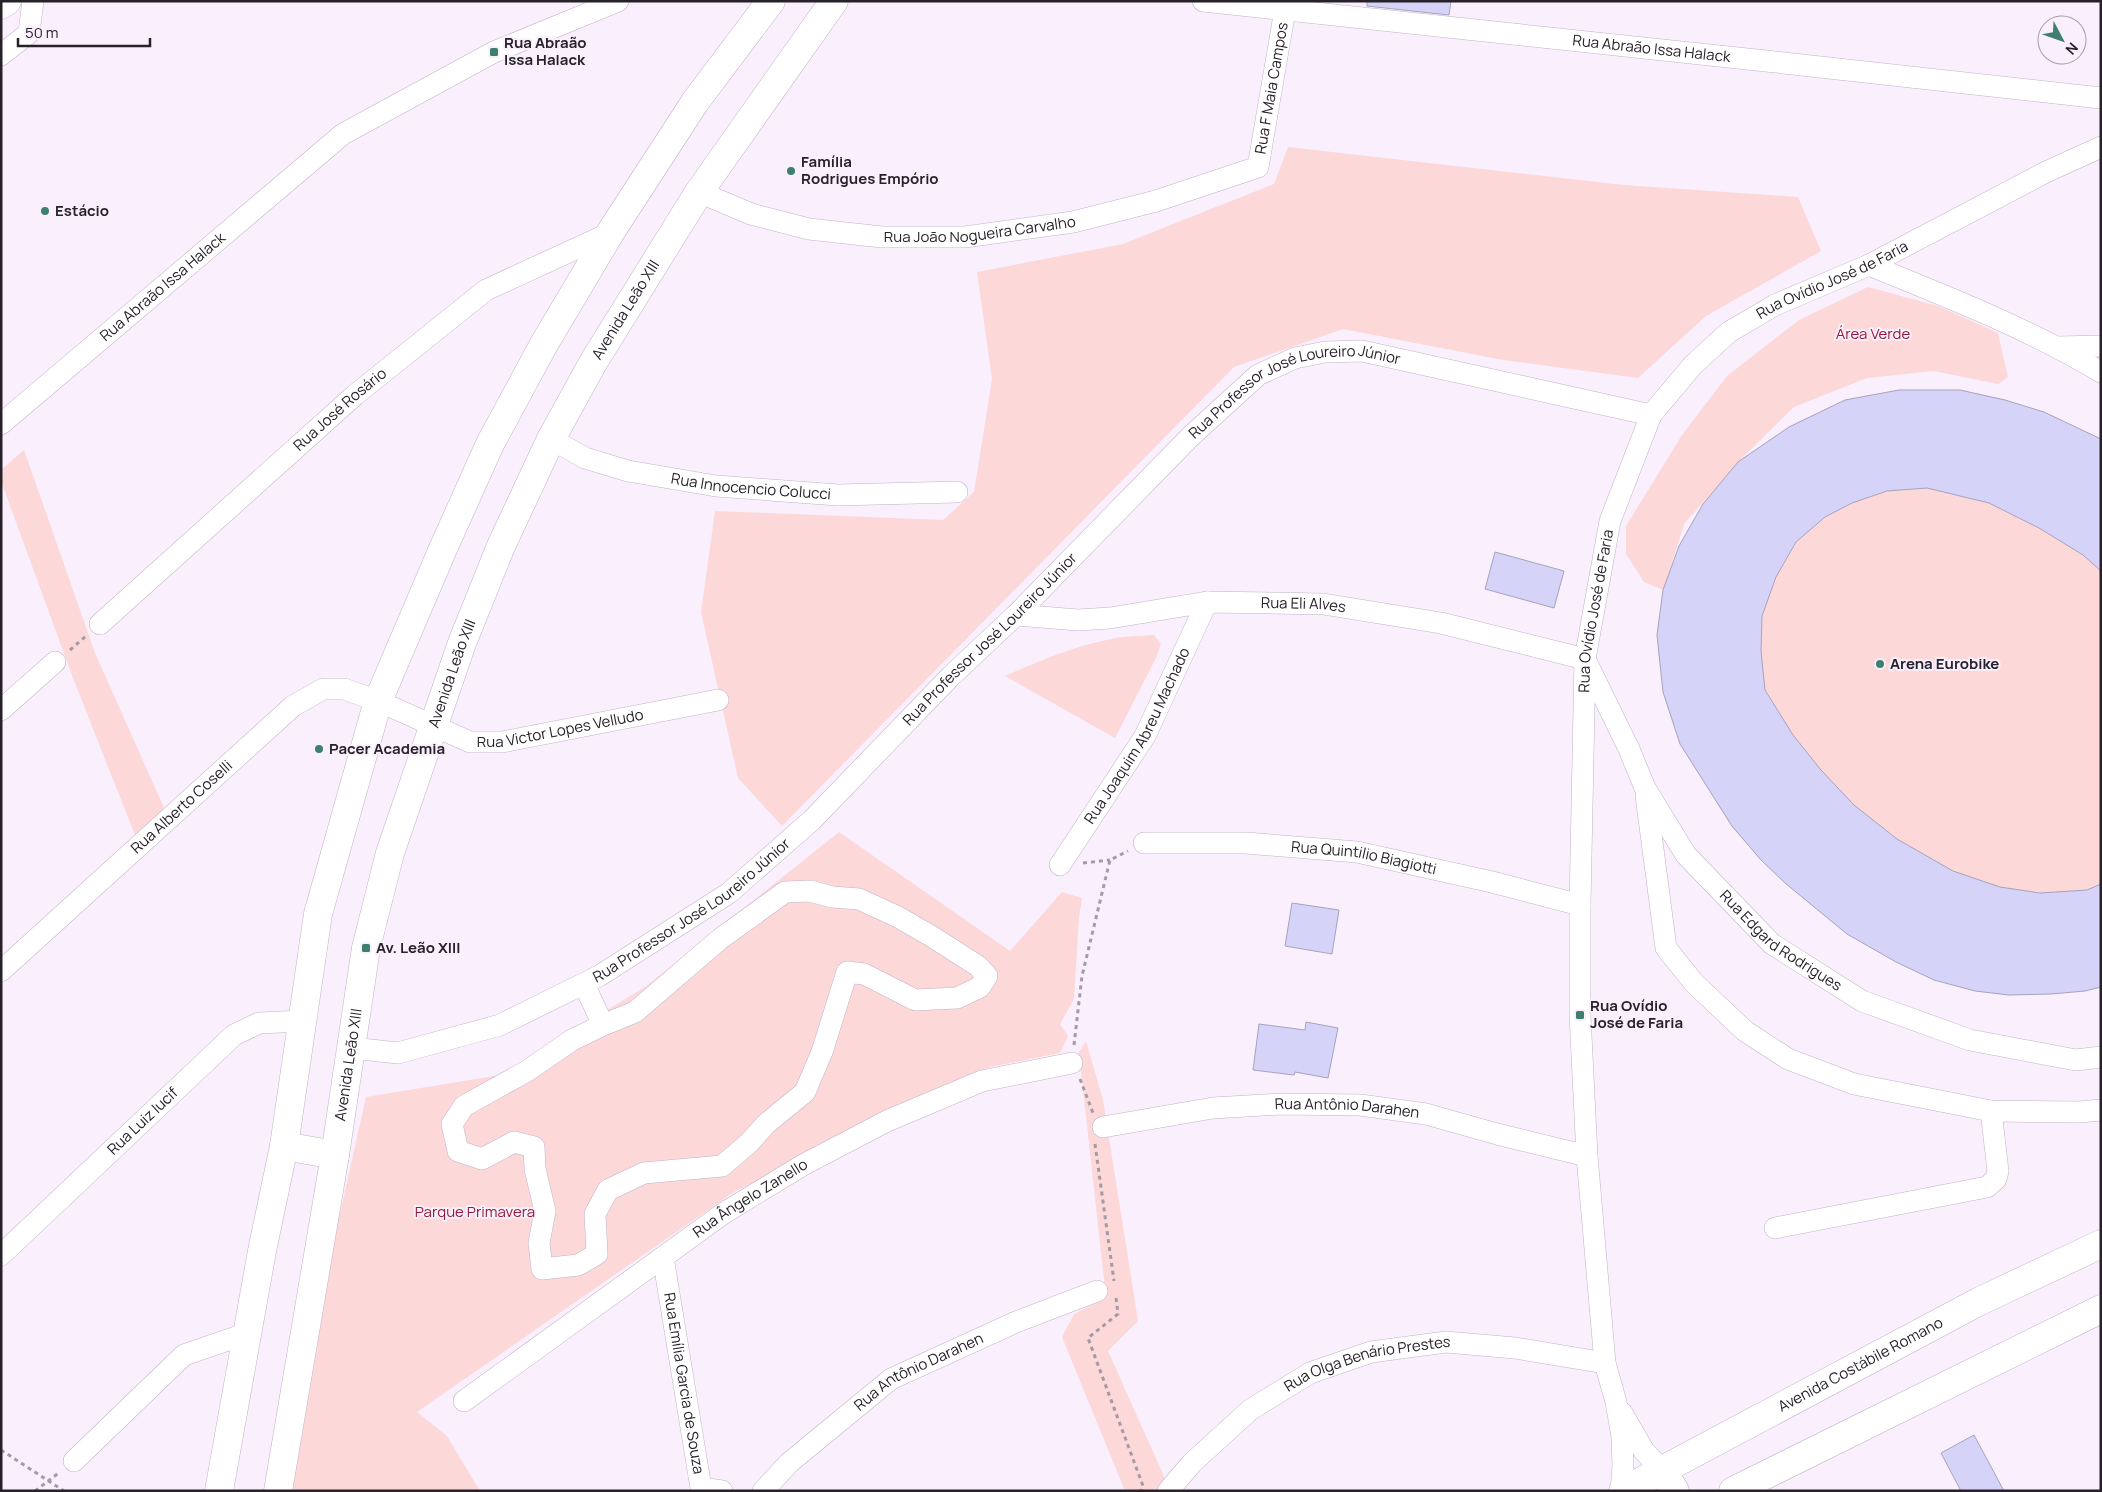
<svg xmlns="http://www.w3.org/2000/svg" width="2102" height="1492" font-family="Manrope,sans-serif">
<rect width="100%" height="100%" fill="#faeffd"/>
<g fill="#fcd8d9" fill-rule="evenodd">
<path d="M1288 147 1624 185 1798 197 1821 251 1706 316 1638 378 1503 360 1343 329 1234 367 782 826 738 778 701 612 715 511 943 520 974 492 992 379 977 272 1123 244 1274 184Z"/>
<path d="M1868 287 1938 306 1998 333 2008 377 1998 384 1934 371 1867 378 1794 407 1741 459 1789 427 1845 400 1899 390H1960L2005 400 2044 412 2101 439V987L2085 991 2051 994 2009 995 1975 991 1934 980 1761 860 1731 826 1680 744 1663 692 1657 635 1663 590 1644 582 1626 554V526L1682 435 1727 376 1799 320ZM1716 488 1703 504 1679 546 1669 572 1684 524Z"/>
<path d="M24 450 95 653 169 819 135 835 73 678 1 481V470Z"/>
<path d="M1154 635 1161 644 1156 658 1115 738 1005 676C1039 661 1074 646 1111 639 1125 636 1140 636 1154 635Z"/>
<path d="M839 832 1010 951 1062 892 1082 898 1079 917 1074 999 1060 1024 1068 1036 1060 1053 990 1067 734 1192 417 1412 447 1436 480 1491H291L314 1330 366 1097 500 1075 645 987Z"/>
<path d="M1086 1041 1103 1100 1138 1321 1108 1351 1166 1481 1163 1491H1125L1062 1337 1074 1314 1106 1298 1081 1071 1072 1063Z"/>
</g>
<g fill="#d6d3f8" stroke="#a6a3bd">
<path d="M1367 1H1451L1449 15 1367 6Z"/>
<path d="M1899 390H1960L2005 400 2044 412 2101 439V571L2083 555 2039 528 1989 503 1927 488 1887 491 1852 503 1825 517 1796 542 1776 577 1762 616 1761 651 1765 690 1793 735 1821 770 1854 805 1897 839 1953 871 2000 887 2040 893 2087 890 2101 884V987L2085 991 2051 994 2009 995 1975 991 1934 980 1896 962 1847 934 1785 883 1761 860 1732 826 1680 744 1663 692 1657 635 1663 590 1679 546 1703 504 1738 462 1789 427 1845 400Z"/>
<path d="M1495 552 1564 571 1554 608 1485 589Z"/>
<path d="M1292 903 1339 910 1332 954 1285 946Z"/>
<path d="M1306 1022 1338 1028 1328 1078 1295 1072 1294 1075 1253 1070 1259 1024 1305 1030Z"/>
<path d="M1974 1435 2004 1491H1961L1941 1453Z"/>
</g>
<g fill="none" stroke-linecap="round" stroke-linejoin="round">
<defs>
<g id="minor">
<path id="s1" d="M1203 1 1766 61 2101 98"/>
<path d="M1 55 29 33 33 1"/>
<path id="s2" d="M699 192 751 214 809 229 882 237H965L1073 222 1156 201 1258 167 1285 10"/>
<path d="M1869 265C1948 297 2027 328 2101 372"/>
<path d="M2058 347 2101 346"/>
<path id="s3" d="M1 424 343 134 494 52 618 1"/>
<path id="s4" d="M551 439 585 458 628 471 716 486 838 495 957 492"/>
<path id="s5" d="M1016 615 1078 620 1110 618 1207 602 1323 604 1441 623 1585 659 1629 749 1645 788 1686 855 1772 944 1862 1001 1970 1040 2076 1060 2101 1057"/>
<path id="s6" d="M100 624 355 395 486 290 610 233"/>
<path d="M1 710 55 662"/>
<path d="M1646 796 1666 948 1694 983 1745 1031 1788 1059 1854 1084 1991 1111 2079 1112 2101 1110"/>
<path id="s7" d="M1144 843H1246L1357 852 1492 882 1580 905"/>
<path id="s8" d="M1060 865 1145 736 1207 602"/>
<path id="s9" d="M1 971 293 706 323 689H344L378 701 470 742H502L718 700"/>
<path d="M584 984 603 1025 572 1040 527 1071 464 1106 452 1124 458 1151 482 1159 514 1142 534 1147 535 1169 545 1211 539 1243 542 1269 578 1265 597 1254 595 1214 608 1190 644 1173 722 1166 749 1143 766 1124 805 1092 822 1052 847 972 864 974 915 1000 957 998 980 987 987 976 978 966 931 936 898 917 859 899 832 897 810 891 785 892 720 939 635 1012 603 1025"/>
<path id="s10" d="M352 1048 398 1053 500 1025 599 976 729 893 812 820 951 676 1016 615 1191 436 1258 375 1295 358 1325 352 1362 351 1651 415"/>
<path id="s11" d="M1103 1127 1213 1108 1281 1104 1360 1105 1426 1114 1497 1134 1587 1156"/>
<path d="M1775 1228 1987 1187 1996 1179 1998 1171 1991 1111"/>
<path id="s12" d="M1 1255 234 1035 259 1023 302 1021"/>
<path id="s13" d="M663 1257 701 1488 722 1491"/>
<path id="s14" d="M464 1401 724 1213 803 1165 887 1121 982 1081 1072 1063"/>
<path d="M1622 1413 1644 1451 1662 1470"/>
<path d="M74 1461 184 1355 248 1333"/>
<path id="s15" d="M763 1491 789 1463 891 1379 1016 1322 1097 1291"/>
<path id="s16" d="M1168 1491 1192 1463 1250 1410 1310 1373 1371 1352 1446 1342 1515 1348 1605 1363"/>
<path id="s17" d="M1621 1491 1623 1465 1622 1437 1616 1402 1605 1363 1587 1156 1580 1015V905L1585 659 1610 521 1651 415 1693 365 1729 332 1775 305 1869 265 2046 172 2101 147"/>
</g>
<g id="major">
<path d="M1 5 7 1"/>
<path d="M284 1146 335 1155"/>
<path d="M1662 1470 1675 1491"/>
<path d="M219 1491 262 1251 284 1146 318 914 378 701 442 551 490 444 544 344 610 233 695 102 771 1"/>
<path id="s18" d="M278 1491 335 1155 366 948 390 853 462 643 501 546 551 439 594 361 699 192 834 1"/>
<path id="s19" d="M1623 1491 1978 1302 2101 1244"/>
<path d="M1733 1491 2101 1309"/>
</g>
</defs>
<use href="#minor" stroke="#c3b2c8" stroke-width="22"/>
<use href="#major" stroke="#c3b2c8" stroke-width="29"/>
<g stroke="#a49ba6" stroke-width="3" stroke-dasharray="4 4" stroke-linecap="butt">
<path d="M70 650 86 636"/>
<path d="M1083 863 1110 860"/>
<path d="M1074 1045 1082 976 1110 860 1128 851"/>
<path d="M1080 1079 1093 1113"/>
<path d="M1095 1144 1114 1281"/>
<path d="M1116 1298 1118 1314 1088 1338 1143 1486 1141 1491"/>
<path d="M1 1450 64 1491"/>
<path d="M35 1491 60 1472"/>
</g>
<use href="#minor" stroke="#fff" stroke-width="21"/>
<use href="#major" stroke="#fff" stroke-width="28"/>
</g>
<g fill="#3e8070" stroke="#faeffd" stroke-width="2">
<rect x="489" y="47" width="10" height="10" rx="2.5"/>
<circle cx="791" cy="171" r="5"/>
<circle cx="45" cy="211" r="5"/>
<circle cx="1880" cy="664" r="5"/>
<circle cx="319" cy="749" r="5"/>
<rect x="361" y="943" width="10" height="10" rx="2.5"/>
<rect x="1575" y="1010" width="10" height="10" rx="2.5"/>
</g>
<g text-anchor="middle" stroke-width="4" stroke-linejoin="round" paint-order="stroke">
<g font-size="15" font-weight="bold" fill="#272129" stroke="#faeffd" text-anchor="start">
<text x="504" y="48">Rua Abraão<tspan x="504" dy="17">Issa Halack</tspan></text>
<text x="801" y="167">Família<tspan x="801" dy="17">Rodrigues Empório</tspan></text>
<text x="55" y="216">Estácio</text>
<text x="1890" y="669">Arena Eurobike</text>
<text x="329" y="754">Pacer Academia</text>
<text x="376" y="953">Av. Leão XIII</text>
<text x="1590" y="1011">Rua Ovídio<tspan x="1590" dy="17">José de Faria</tspan></text>
</g>
<g font-size="15" fill="#272129" stroke="#faeffd">
<text dy="5" stroke="none"><textPath href="#s1" startOffset="451">Rua Abraão Issa Halack</textPath></text>
<text dy="5" stroke="none"><textPath href="#s2" startOffset="655">Rua F Maia Campos</textPath></text>
<text dy="5" stroke="none"><textPath href="#s2" startOffset="288">Rua João Nogueira Carvalho</textPath></text>
<text dy="5" stroke="none"><textPath href="#s17" startOffset="1319">Rua Ovídio José de Faria</textPath></text>
<text dy="5" stroke="none"><textPath href="#s3" startOffset="212">Rua Abraão Issa Halack</textPath></text>
<text dy="5" stroke="none"><textPath href="#s18" startOffset="1242">Avenida Leão XIII</textPath></text>
<text dy="5" stroke="none"><textPath href="#s10" startOffset="1186">Rua Professor José Loureiro Júnior</textPath></text>
<text dy="5" stroke="none"><textPath href="#s6" startOffset="322">Rua José Rosário</textPath></text>
<text dy="5" stroke="none"><textPath href="#s4" startOffset="208">Rua Innocencio Colucci</textPath></text>
<text dy="5" stroke="none"><textPath href="#s5" startOffset="289">Rua Eli Alves</textPath></text>
<text dy="5" stroke="none"><textPath href="#s17" startOffset="884">Rua Ovídio José de Faria</textPath></text>
<text dy="5" stroke="none"><textPath href="#s10" startOffset="781">Rua Professor José Loureiro Júnior</textPath></text>
<text dy="5" stroke="none"><textPath href="#s18" startOffset="838">Avenida Leão XIII</textPath></text>
<text dy="5" stroke="none"><textPath href="#s9" startOffset="678">Rua Victor Lopes Velludo</textPath></text>
<text dy="5" stroke="none"><textPath href="#s8" startOffset="151">Rua Joaquim Abreu Machado</textPath></text>
<text dy="5" stroke="none"><textPath href="#s9" startOffset="244">Rua Alberto Coselli</textPath></text>
<text dy="5" stroke="none"><textPath href="#s7" startOffset="221">Rua Quintilio Biagiotti</textPath></text>
<text dy="5" stroke="none"><textPath href="#s10" startOffset="376">Rua Professor José Loureiro Júnior</textPath></text>
<text dy="5" stroke="none"><textPath href="#s5" startOffset="926">Rua Edgard Rodrigues</textPath></text>
<text dy="5" stroke="none"><textPath href="#s18" startOffset="432">Avenida Leão XIII</textPath></text>
<text dy="5" stroke="none"><textPath href="#s11" startOffset="246">Rua Antônio Darahen</textPath></text>
<text dy="5" stroke="none"><textPath href="#s12" startOffset="195">Rua Luiz Iucif</textPath></text>
<text dy="5" stroke="none"><textPath href="#s14" startOffset="351">Rua Ângelo Zanello</textPath></text>
<text dy="5" stroke="none"><textPath href="#s19" startOffset="269">Avenida Costábile Romano</textPath></text>
<text dy="5" stroke="none"><textPath href="#s16" startOffset="244">Rua Olga Benário Prestes</textPath></text>
<text dy="5" stroke="none"><textPath href="#s15" startOffset="198">Rua Antônio Darahen</textPath></text>
<text dy="5" stroke="none"><textPath href="#s13" startOffset="128">Rua Emília Garcia de Souza</textPath></text>
</g>
<g font-size="15" fill="#961b36" stroke="#faeffd">
<text x="1873" y="339">Área Verde</text>
<text x="475" y="1217">Parque Primavera</text>
</g>
</g>
<rect width="2102" height="1492" fill="none" stroke="#272129" stroke-width="5"/>
<g transform="translate(2062 40) rotate(131)"><circle r="24" fill="#faeffd" stroke="#a69da8"/>
<path d="M0-4L9 19L0 12L-9 19Z" fill="#3e8070"/>
<text y="-8" font-size="14" font-weight="bold" text-anchor="middle" fill="#272129">N</text>
</g>
<path d="M18 38v8h132v-8" fill="none" stroke="#272129" stroke-width="2.5"/>
<text x="25" y="38" font-size="15" fill="#272129" stroke="#faeffd" stroke-width="4" paint-order="stroke">50 m</text>
</svg>
